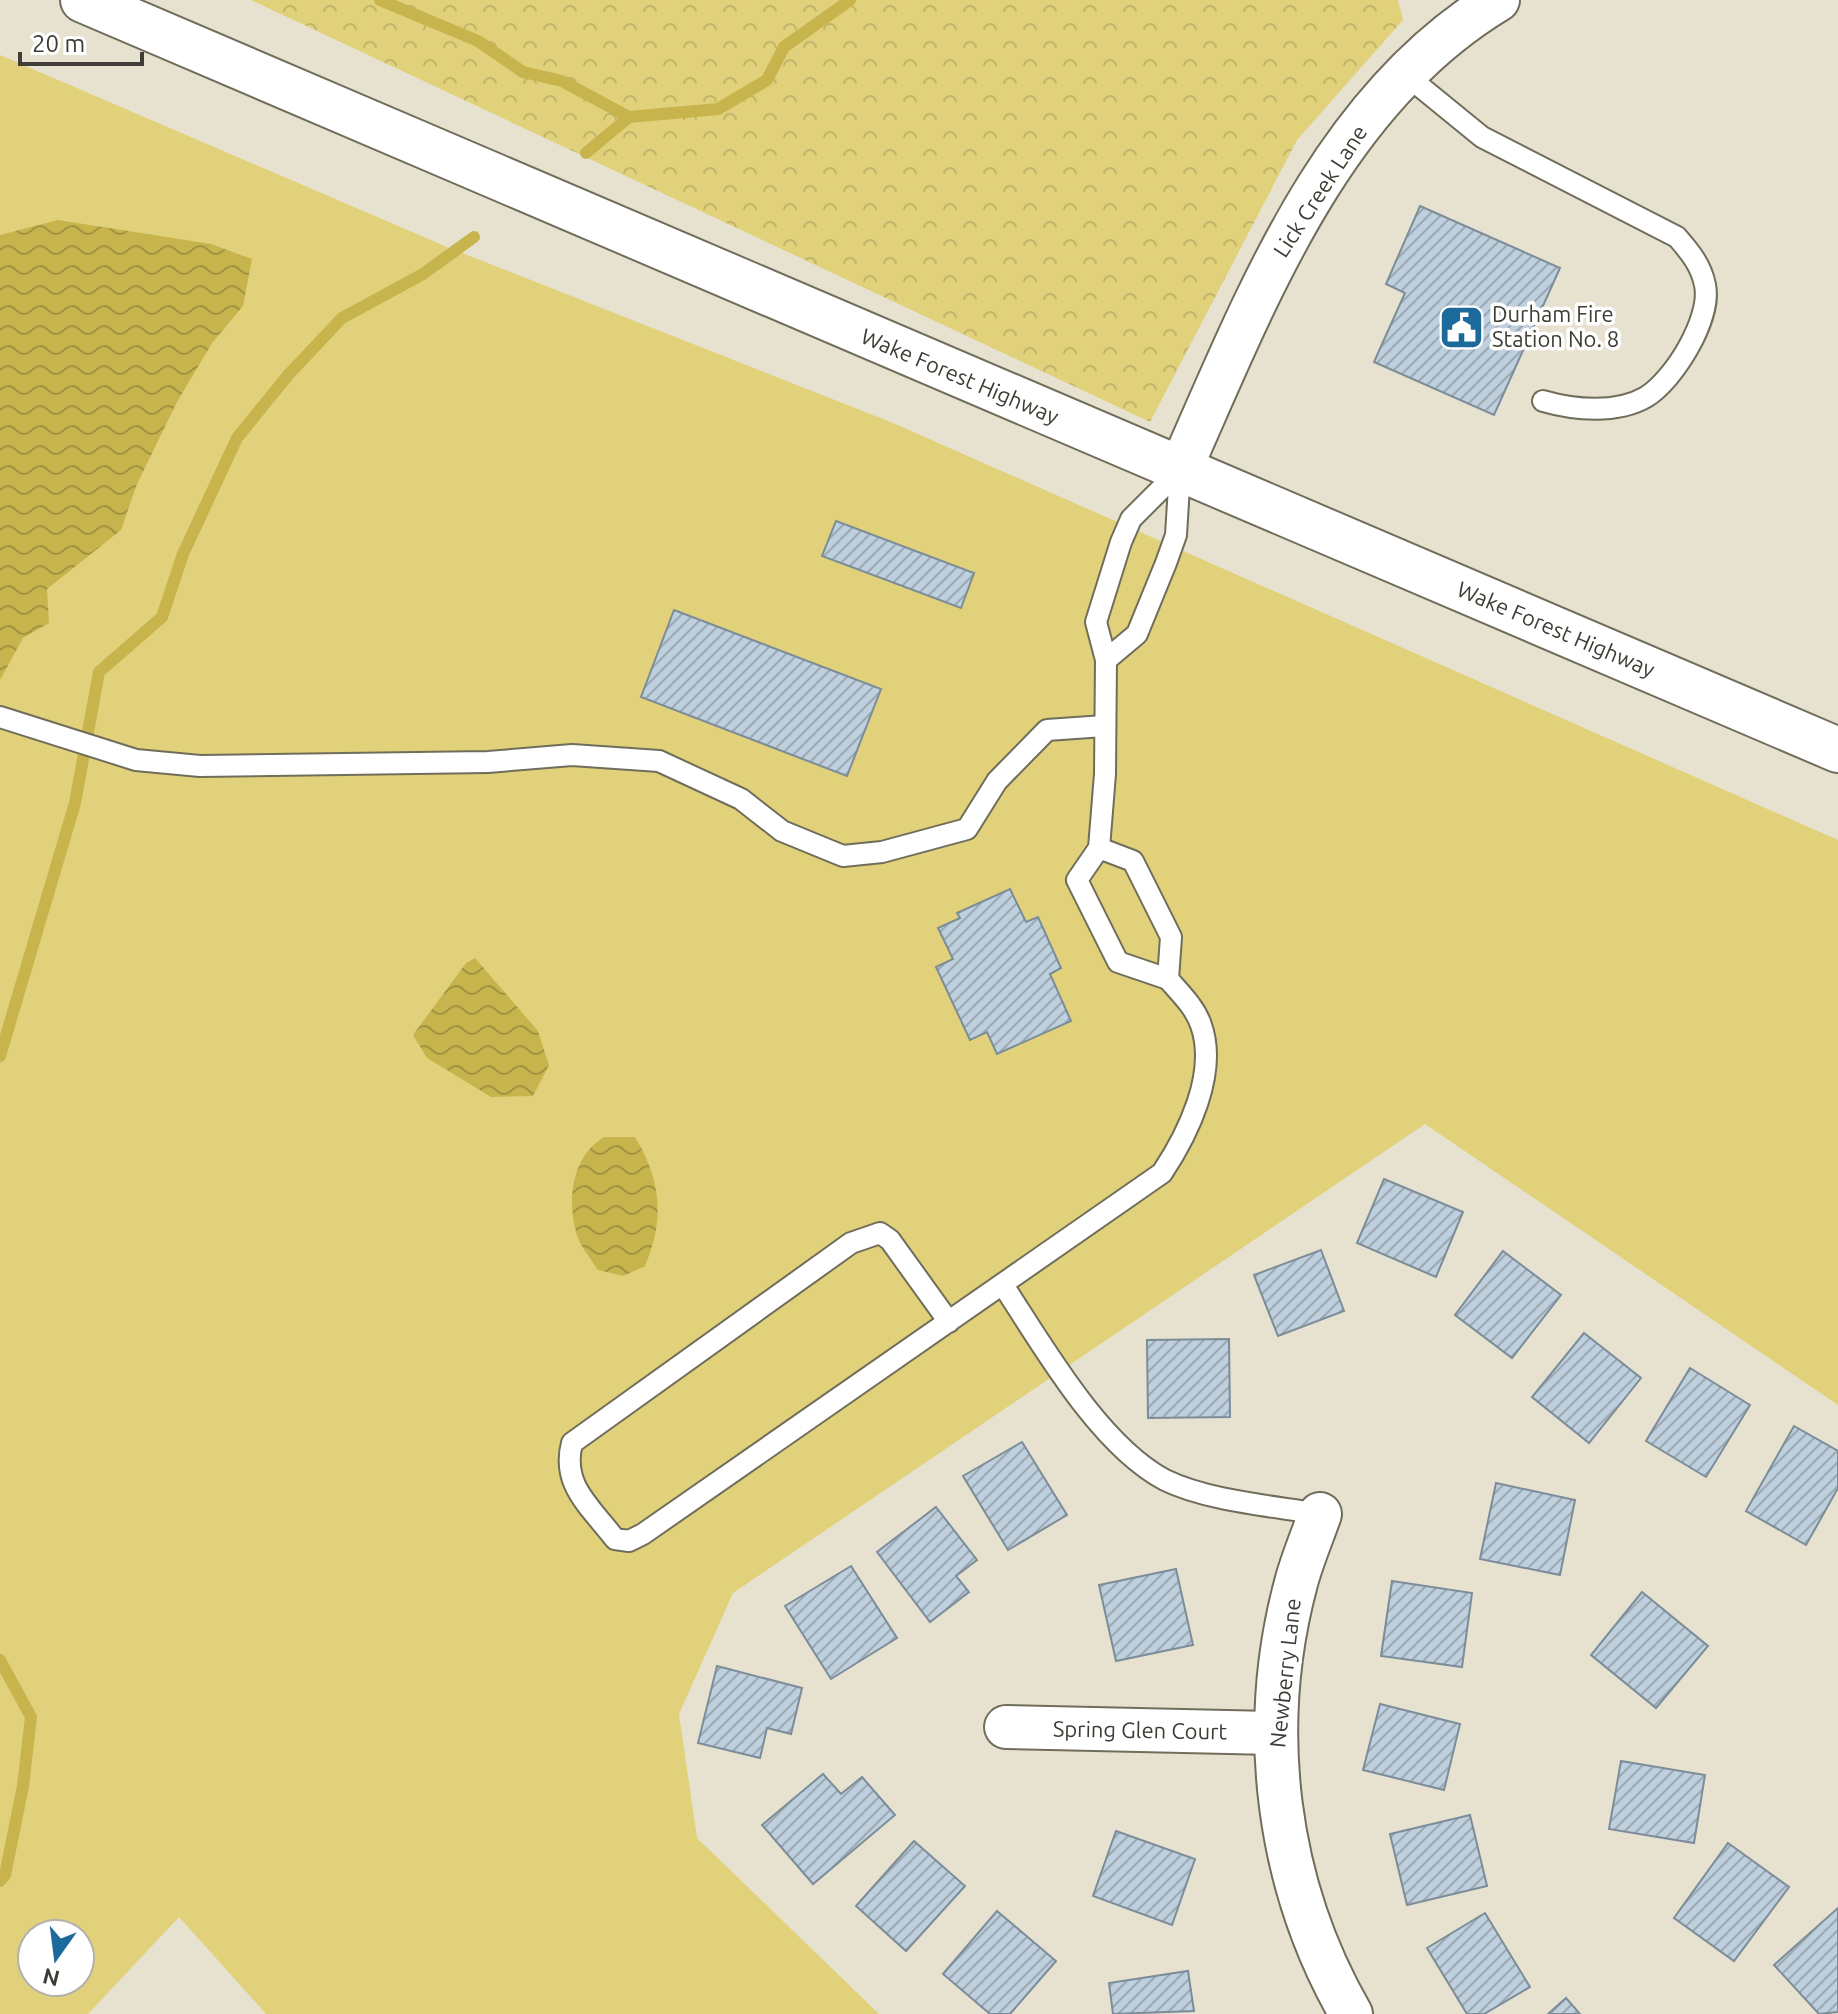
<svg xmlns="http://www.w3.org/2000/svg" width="1838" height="2014" font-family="Ubuntu,sans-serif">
<defs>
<pattern id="forest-crowns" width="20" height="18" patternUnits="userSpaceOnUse" patternTransform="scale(2)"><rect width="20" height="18" fill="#e1d17a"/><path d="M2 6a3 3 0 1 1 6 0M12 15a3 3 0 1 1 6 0" fill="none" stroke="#c2b46a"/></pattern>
<pattern id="water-waves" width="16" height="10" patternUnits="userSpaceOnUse" patternTransform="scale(2)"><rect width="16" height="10" fill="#c7b44d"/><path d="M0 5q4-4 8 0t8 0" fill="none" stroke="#a39441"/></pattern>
<pattern id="building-hatch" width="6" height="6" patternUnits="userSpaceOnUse" patternTransform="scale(2)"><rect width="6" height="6" fill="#becfdd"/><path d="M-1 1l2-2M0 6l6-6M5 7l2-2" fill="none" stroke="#9ca9b4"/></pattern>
</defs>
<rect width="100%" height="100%" fill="#e6e2cf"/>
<path fill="#e1d17a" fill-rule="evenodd" d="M0 55 447 247 893 423 1838 840V1405L1425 1124 733 1593 679 1714 697 1838 879 2014H266L179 1917 88 2014H0ZM32 1934H80V1982H32Z"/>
<path fill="url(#forest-crowns)" d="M251 0H1398L1403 20 1297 140 1150 422Z"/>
<g fill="url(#water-waves)">
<path d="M58 220 211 244 252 259 243 306 212 343 177 402 137 484 121 530 47 589 49 623 23 638 0 680V235Z"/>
<path d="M475 958 538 1031 549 1065 533 1096 491 1097 427 1058 413 1035 466 963Z"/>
<path d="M604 1137H635C661 1180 665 1219 645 1266L623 1276 598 1270C591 1259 579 1245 576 1232 567 1198 572 1157 604 1137Z"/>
</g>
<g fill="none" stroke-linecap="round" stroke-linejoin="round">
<g stroke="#c7b44d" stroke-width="12">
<path d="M380 0 478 41 523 72 562 81 629 117"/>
<path d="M586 153 629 117 718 109 767 80 784 47 850 0"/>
<path d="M0 1056 75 803 99 672 162 617 183 554 237 438 289 374 342 318 423 274 474 237"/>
<path d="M0 1660 31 1717 23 1786 5 1875 0 1881"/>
</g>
</g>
<g fill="url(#building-hatch)" stroke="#7c8c99" stroke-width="2">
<path d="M1420 206 1560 268 1494 415 1374 362 1405 293 1386 284Z"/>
<path d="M836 521 974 573 961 608 822 556Z"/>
<path d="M674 610 881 689 847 776 641 697Z"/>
<path d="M1010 889 1026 922 1038 917 1061 968 1050 974 1071 1021 997 1054 987 1032 970 1040 936 967 953 959 938 928 960 918 957 913Z"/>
<path d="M1384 1179 1463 1212 1436 1277 1357 1243Z"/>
<path d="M1321 1250 1344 1311 1278 1336 1254 1275Z"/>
<path d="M1503 1251 1561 1295 1512 1358 1455 1315Z"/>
<path d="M1584 1333 1641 1378 1589 1443 1532 1397Z"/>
<path d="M1229 1339 1230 1417 1148 1418 1147 1340Z"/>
<path d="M1690 1368 1750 1405 1706 1477 1646 1441Z"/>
<path d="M1794 1426 1838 1451V1488L1806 1545 1746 1511Z"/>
<path d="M1022 1442 1067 1515 1008 1550 963 1476Z"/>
<path d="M1496 1483 1575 1500 1560 1575 1480 1559Z"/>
<path d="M936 1507 977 1560 956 1576 969 1592 930 1622 877 1552Z"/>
<path d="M851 1566 897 1638 831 1679 785 1606Z"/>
<path d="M1176 1569 1193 1645 1116 1661 1099 1585Z"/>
<path d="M1392 1581 1472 1593 1462 1667 1381 1656Z"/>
<path d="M1642 1592 1708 1646 1656 1708 1591 1655Z"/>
<path d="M717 1666 802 1688 791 1734 767 1728 760 1758 698 1743Z"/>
<path d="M1380 1704 1460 1724 1444 1790 1363 1770Z"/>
<path d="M1621 1761 1705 1775 1694 1843 1609 1829Z"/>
<path d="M823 1774 841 1794 862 1777 895 1815 813 1884 762 1825Z"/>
<path d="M1470 1815 1487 1886 1407 1905 1390 1834Z"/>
<path d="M1116 1831 1195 1859 1172 1925 1093 1896Z"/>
<path d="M914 1841 965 1886 906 1951 856 1906Z"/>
<path d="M1728 1843 1789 1887 1734 1961 1674 1918Z"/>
<path d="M1838 1908V2012L1819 2014 1774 1965Z"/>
<path d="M997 1911 1056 1961 1010 2014H990L943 1974Z"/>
<path d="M1485 1913 1530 1987 1484 2014H1467L1427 1948Z"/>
<path d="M1188 1971 1194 2011 1113 2014 1109 1983Z"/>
<path d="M1566 1998 1580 2014H1548Z"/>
</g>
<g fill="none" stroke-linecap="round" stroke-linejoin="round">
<defs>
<g id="service">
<path d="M1406 75 1482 137 1677 237C1690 252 1701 265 1705 285 1712 318 1674 380 1646 397 1617 414 1574 410 1543 401"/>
<path d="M1180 470 1176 535 1166 563 1137 634 1106 660 1096 622 1121 542 1131 519Z"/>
<path d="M0 717 136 760 200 766 488 762 572 755 659 761 741 799 782 831 843 856 882 852 967 829 997 781 1047 730 1104 726"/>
<path d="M1099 848 1133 861 1171 937 1168 979 1118 962 1077 880 1099 848 1105 774 1106 660"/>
<path d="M1003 1285C1043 1346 1099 1445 1165 1480 1208 1501 1273 1506 1320 1514"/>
<path d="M949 1322 890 1240 880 1233 851 1243 572 1443C561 1485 590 1506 615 1539L629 1541 643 1534 1162 1173C1188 1134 1218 1073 1201 1025 1195 1007 1180 993 1168 979"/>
</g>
<g id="minor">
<path d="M1180 470C1256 299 1330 101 1498 0"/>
<path d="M1320 1514C1312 1537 1302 1560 1296 1583 1257 1728 1276 1884 1351 2014"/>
<path d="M1006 1727 1274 1733"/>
</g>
<path id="trunk" d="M83 0 1838 750"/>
</defs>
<use href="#service" stroke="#706d5b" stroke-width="24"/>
<use href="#minor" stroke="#706d5b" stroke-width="46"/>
<use href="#trunk" stroke="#706d5b" stroke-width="48"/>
<use href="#service" stroke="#fff" stroke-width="20"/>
<use href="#minor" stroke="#fff" stroke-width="42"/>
<use href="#trunk" stroke="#fff" stroke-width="44"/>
</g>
<defs>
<symbol id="civic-square" viewBox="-11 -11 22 22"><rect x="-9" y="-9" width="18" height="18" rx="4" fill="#1c6a9c" stroke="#fff"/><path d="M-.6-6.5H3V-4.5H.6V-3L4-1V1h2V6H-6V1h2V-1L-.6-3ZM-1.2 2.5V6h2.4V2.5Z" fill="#fff"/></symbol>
</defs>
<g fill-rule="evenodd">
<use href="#civic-square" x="1436" y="302" width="51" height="51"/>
</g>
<g text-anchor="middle" stroke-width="7" stroke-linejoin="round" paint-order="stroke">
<g font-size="22" fill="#3e3d35" stroke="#fff">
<text transform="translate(1320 191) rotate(-57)" y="8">Lick Creek Lane</text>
<text transform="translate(960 376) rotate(23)" y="8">Wake Forest Highway</text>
<text transform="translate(1556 629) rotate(23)" y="8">Wake Forest Highway</text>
<text transform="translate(1285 1673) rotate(-84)" y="8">Newberry Lane</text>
<text transform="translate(1140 1730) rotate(1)" y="8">Spring Glen Court</text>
</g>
<g font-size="22" fill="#3e3d35" stroke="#fff" text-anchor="start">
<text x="1492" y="322">Durham Fire<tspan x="1492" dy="25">Station No. 8</tspan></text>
</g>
</g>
<g transform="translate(56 1958) rotate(194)"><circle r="38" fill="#ffffff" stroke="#b2b1ae" stroke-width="2"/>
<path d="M0-6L14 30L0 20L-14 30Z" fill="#1c6a9c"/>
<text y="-12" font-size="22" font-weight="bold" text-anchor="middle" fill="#3e3d35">N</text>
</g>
<path d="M20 52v12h122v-12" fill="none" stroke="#3e3d35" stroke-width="4"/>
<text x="32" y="52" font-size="24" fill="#3e3d35" stroke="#ffffff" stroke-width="6" paint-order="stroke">20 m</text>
</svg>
